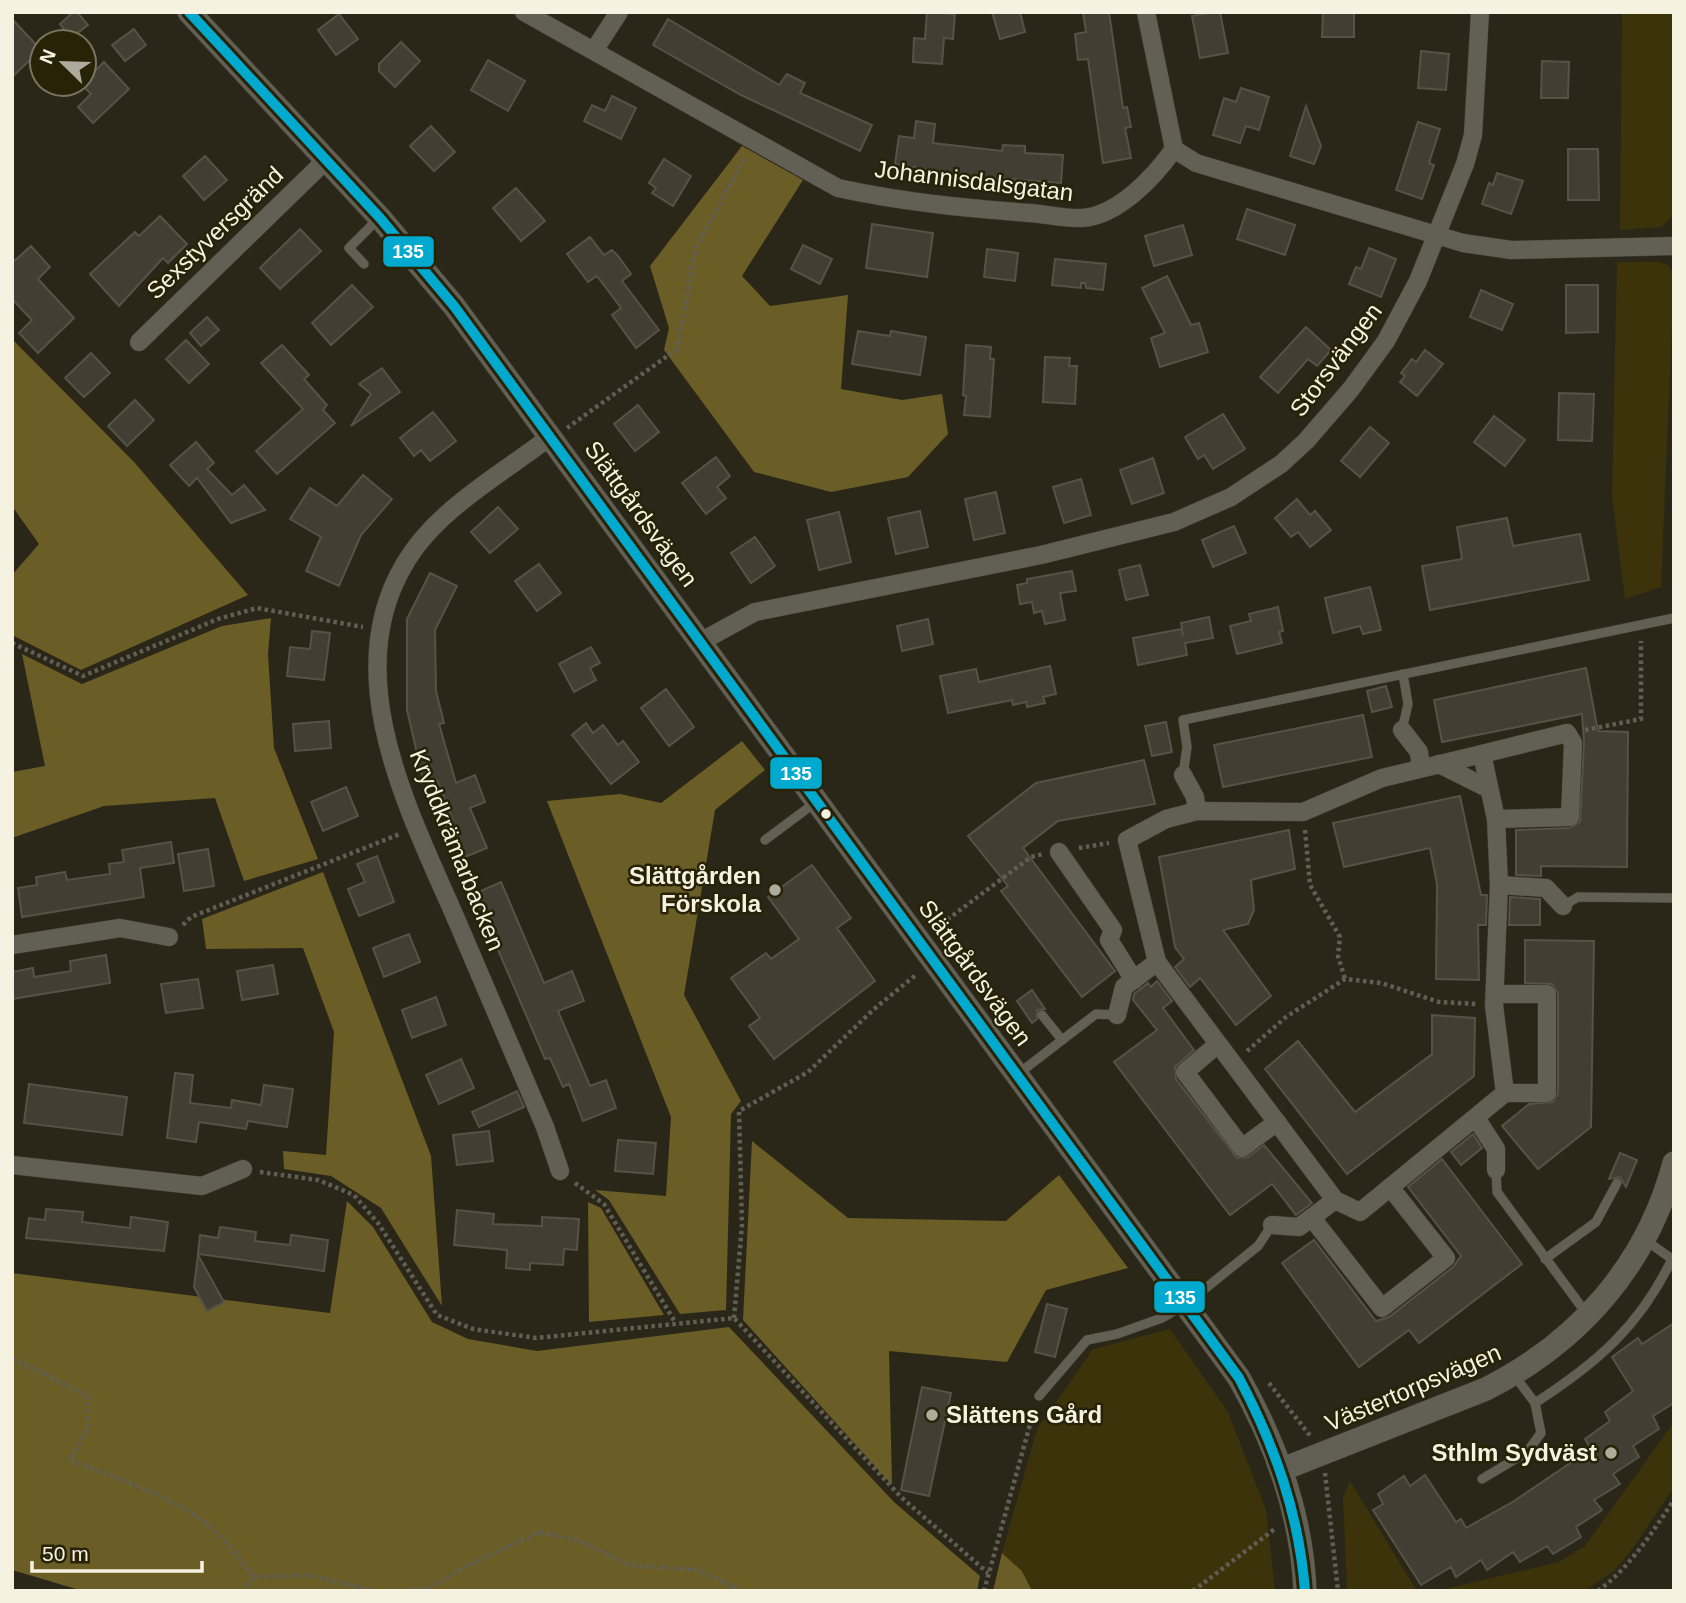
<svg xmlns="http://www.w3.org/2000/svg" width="1686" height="1603" font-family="Arial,sans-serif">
<rect width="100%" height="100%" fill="#2a2719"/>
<g fill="#3c330a">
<path d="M1622 12H1674V215L1661 227 1620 230Z"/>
<path d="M1617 262H1660L1669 266 1674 276 1661 587 1625 599 1612 496Z"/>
<path d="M1170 1329 1228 1412 1266 1510 1275 1591H1032L1022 1571 1002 1553 1037 1429 1093 1349Z"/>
<path d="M1674 1422V1487L1633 1548 1614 1571 1584 1591H1437L1559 1562 1585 1546Z"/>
<path d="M1350 1481 1417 1591H1347L1343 1498Z"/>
</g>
<g fill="#6a5d25">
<path d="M742 146 803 180 742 276 770 306 848 295 841 389 902 400 942 394 948 434 908 477 831 492 754 472 664 350 669 328 650 266Z"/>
<path d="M12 339 134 462 248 595 81 670 12 635V575L39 544 12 506Z"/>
<path d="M271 618 268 654 274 748 318 859 244 881 215 798 104 806 12 838V772L45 766 22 654 82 684 222 626Z"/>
<path d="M742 741 765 770 715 810 684 995 741 1101 731 1114 726 1310 680 1314 609 1200 595 1190 666 1196 671 1117 547 801 620 794 661 803Z"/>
<path d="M323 872 431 1156 442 1306 381 1208 331 1176 284 1169 283 1151 326 1155 334 1032 303 948 206 949 202 919Z"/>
<path d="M752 1141 848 1218 1006 1221 1059 1175 1128 1268 1046 1290 1007 1362 889 1351 892 1485 743 1320Z"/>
<path d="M347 1201 373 1227 432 1322 468 1339 537 1351 729 1327 894 1502 980 1576 977 1591H83L12 1570V1273L330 1313Z"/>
<path d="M588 1202 601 1208 664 1315 589 1322Z"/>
<path d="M1002 1553 1022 1571 1032 1591H993Z"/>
</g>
<g fill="#423e33" stroke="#555247" stroke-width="2">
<path d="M73 12H77L88 25 71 38 60 24Z"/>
<path d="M927 12 955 14 953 39 944 38 942 64 913 62 914 38 925 39Z"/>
<path d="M992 12H1020L1025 32 1000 39Z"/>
<path d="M1083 12H1109L1123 108 1127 107 1131 127 1125 128 1131 158 1103 163 1088 59 1078 60 1075 34 1086 32Z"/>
<path d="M1212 12H1220L1228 53 1200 58 1192 16Z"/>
<path d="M1323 12H1354V37H1322Z"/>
<path d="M339 14 358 39 336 55 318 30Z"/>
<path d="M12 19 41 50 12 77Z"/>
<path d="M668 19 779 85 787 74 805 83 800 93 872 125 860 151 741 95 653 45Z"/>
<path d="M134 29 146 45 125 61 112 45Z"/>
<path d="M401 42 420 61 395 87 379 71V64Z"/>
<path d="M1421 51 1449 54 1446 90 1418 88Z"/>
<path d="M488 60 525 81 508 111 471 90Z"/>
<path d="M1542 61 1569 62 1568 98H1541Z"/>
<path d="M104 62 129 89 93 123 78 107 91 94 81 84Z"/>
<path d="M1241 88 1269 97 1259 130 1246 126 1240 143 1213 135 1224 98 1236 102Z"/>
<path d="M612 96 636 108 621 139 584 121 592 105 605 111Z"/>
<path d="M1306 106 1321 146 1314 164 1290 156Z"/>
<path d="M916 121 935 124 933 143 1002 151 1003 145 1025 146V153L1063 155 1061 183 959 175 895 164 899 136 914 138Z"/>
<path d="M1418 122 1440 129 1429 163 1434 165 1422 199 1396 190Z"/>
<path d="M431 126 455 152 434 171 410 146Z"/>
<path d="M1568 149H1598L1599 200H1568Z"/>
<path d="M205 156 227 180 204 200 183 176Z"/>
<path d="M664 159 691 176 673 206 652 193 656 188 649 183Z"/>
<path d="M1497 173 1523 181 1511 214 1482 204 1489 183 1493 185Z"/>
<path d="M516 188 545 221 521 241 493 208Z"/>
<path d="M1247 209 1295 225 1285 255 1237 239Z"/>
<path d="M160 216 187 244 168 263 163 258 119 306 90 274 135 232 139 236Z"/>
<path d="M872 224 933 233 927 277 866 268Z"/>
<path d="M1183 225 1192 255 1154 266 1145 236Z"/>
<path d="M300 229 321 251 280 289 260 268Z"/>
<path d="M590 237 604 255 612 250 618 256 631 274 622 281 659 330 636 348 612 315 621 308 597 276 588 282 567 254Z"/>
<path d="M803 245 832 259 820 284 791 269Z"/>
<path d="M31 246 50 267 38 279 74 318 38 353 19 333 32 320 12 299V263Z"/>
<path d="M1369 248 1396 259 1381 297 1349 284 1356 267 1361 269Z"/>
<path d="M987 249 1018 253 1015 281 984 277Z"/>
<path d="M1055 259 1106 264 1103 290 1086 288 1085 283H1081V288L1052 285Z"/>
<path d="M1167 276 1191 325 1199 323 1208 352 1160 367 1151 338 1165 333 1142 288Z"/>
<path d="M352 285 373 307 331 345 312 323Z"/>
<path d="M1566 285H1598V332L1566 333Z"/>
<path d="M1481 290 1513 304 1502 330 1470 317Z"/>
<path d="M207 317 219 330 201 346 190 333Z"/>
<path d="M1306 327 1331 350 1317 366 1308 359 1278 393 1260 377Z"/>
<path d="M858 331 890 336 891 331 926 337 920 375 852 364Z"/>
<path d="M186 340 209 364 189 383 166 359Z"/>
<path d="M282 345 309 375 304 379 327 405 323 410 335 423 277 474 256 451 303 409 261 363Z"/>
<path d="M966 345 991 347 990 359H994L990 417 964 415 966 396 963 395Z"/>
<path d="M1425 350 1443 364 1417 396 1400 382 1405 376 1401 373 1412 359 1416 362Z"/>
<path d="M91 353 110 373 84 397 65 378Z"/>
<path d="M1045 357 1070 358 1069 366H1077L1075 404 1043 402Z"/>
<path d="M382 368 400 392 351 426 371 394 359 384Z"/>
<path d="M1559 393 1594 394 1592 441 1558 440Z"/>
<path d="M135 400 154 420 127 446 108 426Z"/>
<path d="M638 405 659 432 635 451 614 424Z"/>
<path d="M433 412 456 441 430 461 421 450 414 456 400 438Z"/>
<path d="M1223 414 1245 449 1213 469 1204 455 1198 459 1185 437Z"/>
<path d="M1494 416 1525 440 1505 466 1474 442Z"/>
<path d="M1370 427 1389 443 1360 477 1341 461Z"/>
<path d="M196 442 214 463 207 469 232 495 244 485 265 510 231 523 197 478 189 486 170 465Z"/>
<path d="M716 457 730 476 717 487 726 498 706 514 682 483Z"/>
<path d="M1153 458 1164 493 1132 504 1120 470Z"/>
<path d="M363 475 392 499 361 535 339 586 306 571 321 537 290 519 310 488 337 506Z"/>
<path d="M1081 479 1091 515 1064 523 1053 487Z"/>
<path d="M996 492 1005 533 974 540 965 499Z"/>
<path d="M1297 499 1310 515 1315 511 1331 530 1310 547 1298 532 1291 537 1275 518Z"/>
<path d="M498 507 518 529 490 553 471 532Z"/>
<path d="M920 511 928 547 896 554 888 518Z"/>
<path d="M839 512 851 562 819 570 807 520Z"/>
<path d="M1507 518 1513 546 1580 534 1589 580 1430 610 1422 566 1462 559 1457 527Z"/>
<path d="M1234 526 1246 553 1213 567 1202 540Z"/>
<path d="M755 537 775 566 751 583 731 553Z"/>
<path d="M539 564 561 593 537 611 515 581Z"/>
<path d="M1140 565 1148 595 1126 600 1119 570Z"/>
<path d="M1072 571 1076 591 1060 593 1065 620 1045 624 1042 611 1034 613 1032 602 1020 604 1017 585 1027 583V579Z"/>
<path d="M430 573 457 586 435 630 436 691 444 723 439 724 456 783 475 775 485 802 470 808 487 848 460 859 445 824 453 821 437 780 424 784 407 710V619Z"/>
<path d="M1370 587 1381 630 1363 634 1360 626 1333 633 1325 598Z"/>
<path d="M1278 607 1283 631 1279 632 1282 643 1237 654 1230 626 1251 621 1249 614Z"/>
<path d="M1209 617 1213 638 1185 643 1187 655 1138 665 1133 638 1182 629 1183 636 1181 623Z"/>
<path d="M928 619 933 644 902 651 897 626Z"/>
<path d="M312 631 330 633 324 680 287 676 290 647 310 649Z"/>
<path d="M591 647 600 663 590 668 596 680 574 692 559 664Z"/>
<path d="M1050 666 1056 694 1043 697 1045 703 1027 707 1026 702 1013 705 1012 700 948 713 940 676 976 669 979 682Z"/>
<path d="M1586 668 1598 731 1628 732 1627 867 1541 866V876L1516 875V830L1570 828 1580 822 1584 743 1582 714 1442 742 1434 700Z"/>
<path d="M1386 686 1392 707 1372 712 1367 691Z"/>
<path d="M666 689 694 727 669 746 641 708Z"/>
<path d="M1363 715 1372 757 1223 787 1214 745Z"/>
<path d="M329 721 331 748 295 751 293 724Z"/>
<path d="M1166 722 1172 752 1152 756 1145 726Z"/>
<path d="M586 723 593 733 603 725 618 745 623 741 639 762 611 784 572 735Z"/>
<path d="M1144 760 1155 804 1058 821 1023 848 1115 971 1082 997 1001 891 1008 886 968 836 1036 783Z"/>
<path d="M346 787 358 816 323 831 311 802Z"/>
<path d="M1460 796 1481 895H1487L1486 925H1478L1479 980 1436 979 1437 884 1430 848 1344 867 1333 823Z"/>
<path d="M1289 830 1295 869 1251 880 1254 910 1248 924 1223 930 1271 996 1236 1025 1200 978 1190 987 1175 967 1184 959 1175 947 1159 857Z"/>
<path d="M171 842 174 863 140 868 144 897 22 917 18 888 37 885 36 877 65 872 67 880 110 874 109 864 124 862 122 850Z"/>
<path d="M208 849 214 886 184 891 178 854Z"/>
<path d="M377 856 394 902 359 916 348 889 365 882 357 864Z"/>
<path d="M812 865 851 918 837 928 875 981 774 1059 749 1026 760 1018 731 978 766 953 771 959 799 939 768 897Z"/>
<path d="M501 882 544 983 572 971 584 1001 558 1011 590 1086 606 1080 616 1108 583 1121 569 1084 563 1087 550 1058 545 1059 474 894Z"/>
<path d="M1510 897 1540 899V925H1509Z"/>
<path d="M409 934 420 962 384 977 373 948Z"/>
<path d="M1525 940 1594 941 1591 1127 1538 1169 1502 1126 1529 1104 1553 1102 1558 1093V993L1552 984 1525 983Z"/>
<path d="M106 955 110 983 12 999V972L33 968 34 977 71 971 70 961Z"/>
<path d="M273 965 278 994 242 1000 237 971Z"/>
<path d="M198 979 203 1008 166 1013 161 984Z"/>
<path d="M1157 981 1172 1001 1163 1008 1194 1050 1175 1067 1176 1079 1237 1158 1248 1157 1264 1145 1312 1203 1296 1215 1272 1184 1230 1215 1114 1062 1157 1030 1133 1000 1134 994 1148 983 1151 987Z"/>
<path d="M1032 990 1045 1009 1037 1010V1019L1032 1023 1017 1001Z"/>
<path d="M436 997 446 1025 412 1038 402 1010Z"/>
<path d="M1432 1015 1475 1018 1474 1076 1347 1174 1265 1069 1298 1041 1355 1112 1432 1054Z"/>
<path d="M461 1059 474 1088 439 1104 426 1075Z"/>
<path d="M175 1073 193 1075 190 1103 231 1108 232 1100 261 1105 264 1085 293 1089 287 1127 248 1121 246 1129 199 1122 196 1142 167 1138Z"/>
<path d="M29 1084 127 1097 122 1135 24 1123Z"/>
<path d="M517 1091 524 1107 479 1127 472 1112Z"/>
<path d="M489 1131 493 1161 457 1165 453 1135Z"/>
<path d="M1473 1134 1482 1148 1461 1165 1451 1152Z"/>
<path d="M618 1140 656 1143 653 1174 615 1171Z"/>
<path d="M1620 1153 1637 1160 1626 1187 1620 1177 1609 1179Z"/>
<path d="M1442 1159 1522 1264 1419 1343 1409 1330 1359 1367 1282 1263 1314 1240 1376 1321 1389 1317 1453 1267 1461 1256 1408 1187Z"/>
<path d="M46 1209 83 1212 82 1222 130 1228 131 1217 168 1222 164 1251 26 1238 29 1218 45 1220Z"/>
<path d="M457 1210 494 1214 493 1224 542 1226V1217L579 1219 577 1250 564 1249 563 1265 530 1263V1270L506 1268 507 1250 454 1245Z"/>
<path d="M220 1227 256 1232 255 1241 290 1245 291 1235 328 1240 324 1271 198 1254 200 1235 218 1238Z"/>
<path d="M198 1255 224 1302 207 1311 194 1287Z"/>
<path d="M1047 1304 1067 1309 1055 1357 1035 1352Z"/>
<path d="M1674 1323V1403L1653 1416 1659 1429 1633 1446 1639 1457 1613 1474 1620 1484 1594 1500 1602 1510 1576 1527 1581 1537 1553 1554 1547 1546 1520 1562 1513 1552 1487 1570 1481 1560 1456 1577 1451 1567 1421 1585 1373 1510 1383 1504 1378 1494 1404 1476 1410 1486 1425 1475 1456 1522 1461 1519 1466 1528 1514 1501 1591 1449 1585 1439 1610 1421 1605 1412 1633 1391 1612 1357 1638 1338 1642 1344Z"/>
<path d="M922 1387 951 1393 929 1496 901 1490Z"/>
</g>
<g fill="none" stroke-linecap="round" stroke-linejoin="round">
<defs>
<g id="service">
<path d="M364 264 349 248 379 218"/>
<path d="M1402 730 1408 704 1403 674"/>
<path d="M1183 775 1187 747 1183 720 1674 618"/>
<path d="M765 840 816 802"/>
<path d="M1563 906 1578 897 1674 898"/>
<path d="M1042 1015 1062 1040"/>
<path d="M1018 1074 1096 1014 1117 1015"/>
<path d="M1496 1170 1497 1192 1586 1313"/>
<path d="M1545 1259 1596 1222 1617 1183"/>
<path d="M1039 1396 1087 1340 1117 1334 1162 1318 1186 1304 1258 1246 1272 1225"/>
<path d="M1535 1403C1597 1363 1640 1326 1672 1259L1645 1240"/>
<path d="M1482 1479 1527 1452 1541 1433 1535 1403 1514 1375"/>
</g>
<g id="minor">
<path d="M524 12 838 188C902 202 964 208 1029 213 1046 214 1065 219 1082 218 1118 216 1155 176 1174 149L1196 163 1463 243 1511 250 1674 246"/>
<path d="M1146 12 1174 149"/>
<path d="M595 49 619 12"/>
<path d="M139 342 326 160"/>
<path d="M551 436C502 474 435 510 404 565 336 680 414 820 460 928 488 994 517 1061 545 1127L560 1171"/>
<path d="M702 641 755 612 1041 555 1174 522 1231 497 1281 464 1306 441 1351 389 1386 341 1418 281 1465 164 1473 135 1480 12"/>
<path d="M1402 730 1419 752 1421 768"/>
<path d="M1482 754 1496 819 1499 885 1494 1005 1505 1093 1360 1212 1335 1200 1157 962 1127 840 1166 819 1197 811 1303 812 1382 778Z"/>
<path d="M1482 754 1567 733 1573 743 1570 817 1496 819"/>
<path d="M1439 764 1489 789"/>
<path d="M1183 775 1195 797 1197 811"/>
<path d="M1059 852 1113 930 1109 940 1134 980"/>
<path d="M1499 885 1546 888 1563 906"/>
<path d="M12 945 120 928 169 937"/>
<path d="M1495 994H1547V1093H1505"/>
<path d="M1117 1015 1124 987 1157 962"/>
<path d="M1218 1044 1185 1072 1242 1148 1277 1122"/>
<path d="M1476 1118 1496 1149V1170"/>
<path d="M12 1165 202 1186 243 1169"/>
<path d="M1312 1218 1382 1308 1446 1258 1390 1187"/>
<path d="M1272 1225 1299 1227 1335 1200"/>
</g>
<g id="tertiary">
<path d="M189 12 380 218 454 306 1239 1378C1276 1444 1302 1515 1305 1591"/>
<path d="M1283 1469 1486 1389C1579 1342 1647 1265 1674 1163"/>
</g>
</defs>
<use href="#service" stroke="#444136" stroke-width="10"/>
<use href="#minor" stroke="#444136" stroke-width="19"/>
<use href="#tertiary" stroke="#444136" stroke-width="24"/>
<g stroke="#615e54" stroke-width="4.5" stroke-dasharray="3.5 3.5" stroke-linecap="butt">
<path d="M567 428 677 349 696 247 745 158"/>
<path d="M12 643 83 676 218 619 257 608 363 627"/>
<path d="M1585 730 1641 719V641"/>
<path d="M1305 830 1310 885 1340 937 1338 956 1345 979"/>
<path d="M1079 848 1109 843"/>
<path d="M183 925 191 917 400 834"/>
<path d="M936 928 1031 857 1043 854"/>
<path d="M1247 1051 1286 1017 1345 979 1381 983 1439 1002 1477 1004"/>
<path d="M260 1172 318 1180 354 1195 378 1223 437 1315 473 1329 536 1338 734 1318 901 1497 988 1573"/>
<path d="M575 1183 604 1204 675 1322"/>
<path d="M734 1318 742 1225 739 1111 808 1072 874 1009 917 974"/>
<path d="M12 1358 87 1395 88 1428 70 1460C111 1476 168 1495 203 1521 223 1536 239 1557 254 1577"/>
<path d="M1269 1383 1311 1437"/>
<path d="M1325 1473 1338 1591"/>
<path d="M242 1591 254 1577 309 1575 375 1591"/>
<path d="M400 1591 430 1588 459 1570 539 1532 580 1541 629 1565 697 1570 743 1591"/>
<path d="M984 1591 1034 1410"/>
<path d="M1193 1591 1276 1528"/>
<path d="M1598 1591C1631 1566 1651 1534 1674 1500"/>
</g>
<use href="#service" stroke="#625f54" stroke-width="9"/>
<use href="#minor" stroke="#625f54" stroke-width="18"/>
<use href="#tertiary" stroke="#625f54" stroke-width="23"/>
<defs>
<path id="bus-1" d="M189 12 380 218 454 306 1239 1378C1275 1446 1299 1514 1305 1591"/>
</defs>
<use href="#bus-1" stroke="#282207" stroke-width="16"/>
<use href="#bus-1" stroke="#00a9ce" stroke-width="10"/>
</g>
<circle fill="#f6f2e2" stroke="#282207" stroke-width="2.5" cx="826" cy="814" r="6"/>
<g fill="#afab9c" stroke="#282207" stroke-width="2.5">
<circle cx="775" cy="890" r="7"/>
<circle cx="932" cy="1415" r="7"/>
<circle cx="1611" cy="1453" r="7"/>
</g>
<g text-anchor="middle" stroke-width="5" stroke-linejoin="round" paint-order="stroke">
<g font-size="24" fill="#f6f2e2" stroke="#282207">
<text transform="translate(974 181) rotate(7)" y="8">Johannisdalsgatan</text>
<text transform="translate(215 233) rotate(-44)" y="8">Sexstyversgränd</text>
<text transform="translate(1336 360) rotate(-53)" y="8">Storsvängen</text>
<text transform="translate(641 514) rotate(54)" y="8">Slättgårdsvägen</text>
<text transform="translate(457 850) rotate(68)" y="8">Kryddkrämarbacken</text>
<text transform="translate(975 973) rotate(54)" y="8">Slättgårdsvägen</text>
<text transform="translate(1413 1388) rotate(-23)" y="8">Västertorpsvägen</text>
</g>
<g font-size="24" font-weight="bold" fill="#f6f2e2" stroke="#282207" text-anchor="end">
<text x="761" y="884">Slättgården<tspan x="761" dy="28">Förskola</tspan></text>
<text x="946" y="1423" text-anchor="start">Slättens Gård</text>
<text x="1597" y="1461">Sthlm Sydväst</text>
</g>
</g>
<g stroke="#282207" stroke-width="2.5">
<rect x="382" y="235" width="53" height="33" rx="7" fill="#00a9ce"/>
<rect x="769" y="756" width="54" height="34" rx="7" fill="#00a9ce"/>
<rect x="1153" y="1280" width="53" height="34" rx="7" fill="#00a9ce"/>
</g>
<g font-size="19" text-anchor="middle" font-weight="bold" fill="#fff">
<text x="408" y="258">135</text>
<text x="796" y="780">135</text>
<text x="1180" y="1304">135</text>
</g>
<rect width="1686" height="1603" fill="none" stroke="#f6f2e2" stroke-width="28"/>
<g transform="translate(63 63) rotate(293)"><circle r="33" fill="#282207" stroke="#7a755f" stroke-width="2"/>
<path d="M0-5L12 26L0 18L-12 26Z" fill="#afab9c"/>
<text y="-10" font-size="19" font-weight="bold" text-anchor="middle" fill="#f6f2e2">N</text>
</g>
<path d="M32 1561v10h170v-10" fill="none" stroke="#f6f2e2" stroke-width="3.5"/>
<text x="42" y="1561" font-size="21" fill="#f6f2e2" stroke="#282207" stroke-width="5" paint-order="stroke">50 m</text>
</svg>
